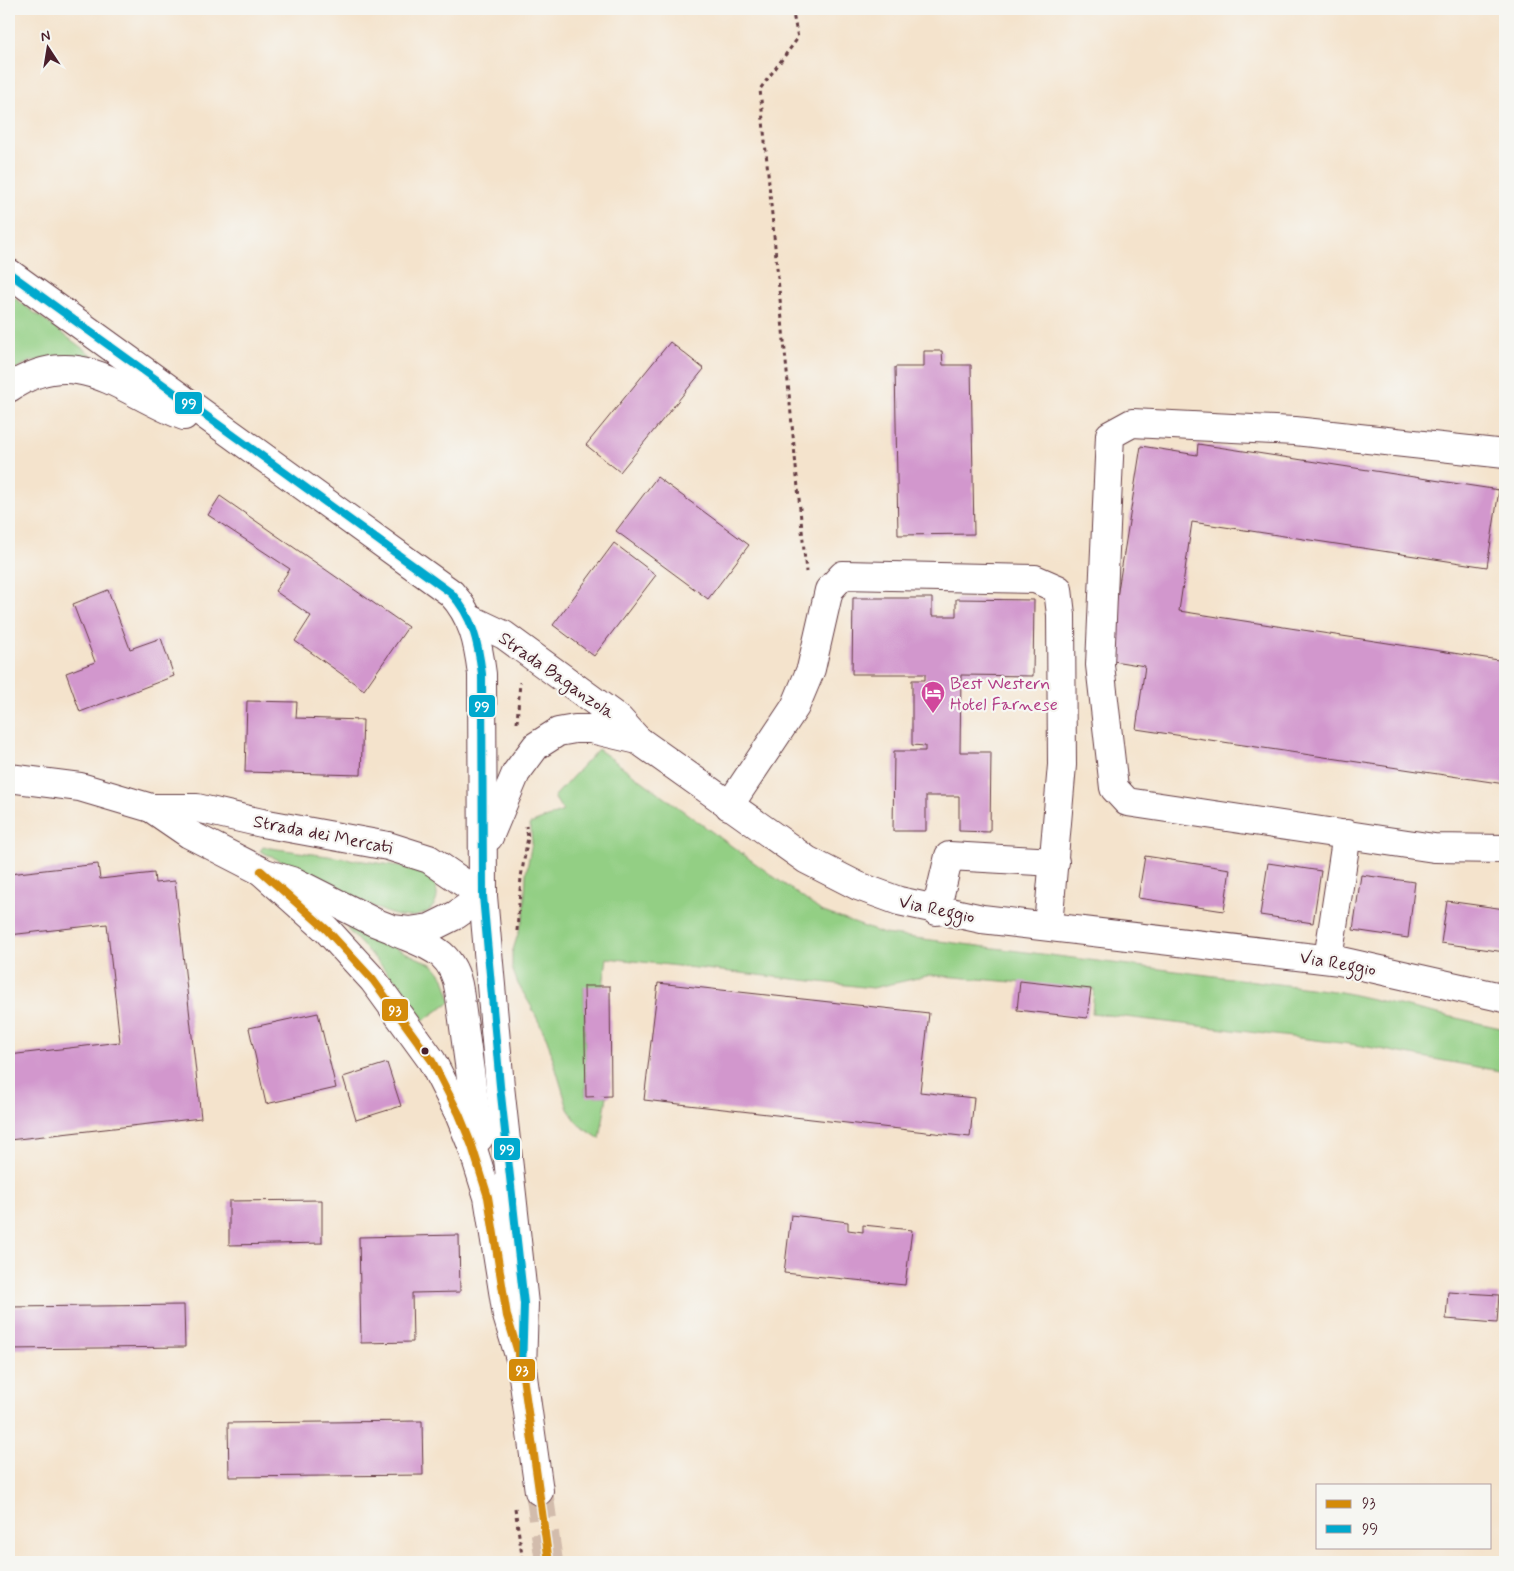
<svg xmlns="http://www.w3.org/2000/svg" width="1514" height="1571" font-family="Mynerve,sans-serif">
<rect width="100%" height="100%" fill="#f6f6f2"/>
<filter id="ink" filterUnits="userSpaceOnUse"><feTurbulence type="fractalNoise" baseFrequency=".02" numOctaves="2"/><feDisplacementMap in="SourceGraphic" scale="10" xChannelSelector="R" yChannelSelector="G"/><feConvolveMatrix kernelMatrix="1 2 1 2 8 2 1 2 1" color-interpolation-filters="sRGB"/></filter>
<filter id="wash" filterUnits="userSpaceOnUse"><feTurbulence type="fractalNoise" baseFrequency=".0096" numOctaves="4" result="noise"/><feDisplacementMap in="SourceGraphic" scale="20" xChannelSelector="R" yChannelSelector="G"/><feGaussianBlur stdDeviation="1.12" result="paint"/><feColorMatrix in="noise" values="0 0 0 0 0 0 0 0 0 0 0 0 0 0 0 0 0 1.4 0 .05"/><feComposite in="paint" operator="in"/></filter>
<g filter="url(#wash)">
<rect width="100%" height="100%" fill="#f4e3cc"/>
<g fill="#93cf84" stroke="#6e7758">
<path d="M9 294 93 356V357L60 356 29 362 9 372Z"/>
<path d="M598 749 821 911 884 934 1341 992 1505 1029V1072L1357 1045 1092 1013 1094 989 931 975 873 988 607 958 603 986 584 987 586 1096H607L600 1139 579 1125 568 1109 547 1039 531 1006 518 984 512 968V953L524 915 526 874 532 842 530 824 563 811 554 797Z"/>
<path d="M263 847 414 868C450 882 443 922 399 916 383 913 368 903 353 896 322 881 291 866 260 851Z"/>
<path d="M348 926 433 965 444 978 451 1001 424 1020 381 965 348 930Z"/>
</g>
<g id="blocks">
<g fill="#d297cd">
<path d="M670 342 704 369 620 472 586 445Z"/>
<path d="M924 351H942L943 365H971L974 534 898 535 895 367H924Z"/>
<path d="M1198 444 1499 490 1487 567 1192 522 1179 611 1505 661V784L1136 729 1145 666 1107 660 1141 446 1197 455Z"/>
<path d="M657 477 749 545 708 599 616 531Z"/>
<path d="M220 496 408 627 364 690 295 641 311 616 275 591 290 569 208 515Z"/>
<path d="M614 543 656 575 594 656 553 625Z"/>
<path d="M108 590 130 649 161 638 174 676 80 712 66 673 95 662 73 604Z"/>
<path d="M853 598H932V616H956V599L1034 600 1033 676 961 675 960 752H991L990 832 959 831V796H926V831H893L894 751H925V746L912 745V680H925V674H852Z"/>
<path d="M247 701 297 702 296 718 363 720 361 775 245 772Z"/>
<path d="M1145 856 1230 869 1224 911 1138 898Z"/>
<path d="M1268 863 1321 871 1313 923 1260 915Z"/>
<path d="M98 864 100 879 154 873 155 883 175 881 201 1118 9 1140V1055L120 1042 107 924 9 935V874Z"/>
<path d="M1361 875 1415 882 1408 938 1353 930Z"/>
<path d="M1447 901 1505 909V952L1441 943Z"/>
<path d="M1020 981 1091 989 1087 1018 1017 1010Z"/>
<path d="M658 983 929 1013 920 1092 974 1098 970 1137 644 1100Z"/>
<path d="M584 986H610L611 1096 586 1097Z"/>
<path d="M318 1013 336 1088 266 1104 249 1028Z"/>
<path d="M387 1063 401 1106 356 1120 343 1077Z"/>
<path d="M322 1200V1243L229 1245V1201Z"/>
<path d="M791 1215 848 1222V1230L863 1232V1225L912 1230 905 1285 784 1273Z"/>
<path d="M459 1235 460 1292 412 1293 413 1342 361 1343 359 1237Z"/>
<path d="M1448 1292 1499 1295 1497 1323 1446 1319Z"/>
<path d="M184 1305 185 1347 9 1349V1307Z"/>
<path d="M422 1421 423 1475 229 1477 228 1423Z"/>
</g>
</g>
</g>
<g filter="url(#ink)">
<use href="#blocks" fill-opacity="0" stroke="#643c43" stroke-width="1"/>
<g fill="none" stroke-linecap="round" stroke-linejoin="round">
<path stroke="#d2bcac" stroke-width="28" stroke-dasharray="28 14" stroke-linecap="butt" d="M539 1491 549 1562"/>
<defs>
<g id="minor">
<path d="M9 273 451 593C473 617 478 642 482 674L483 896 500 1086 524 1304 522 1370"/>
<path d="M9 388C78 341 122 393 184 416"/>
<path d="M1505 454 1295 431 1132 423 1110 435 1100 665 1114 788 1127 802 1434 848 1505 849"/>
<path d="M470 619 504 635 619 719 638 740"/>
<path d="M9 778 80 787 151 808H197L262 823 388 846 429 859 483 896"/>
<path d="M729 806 795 707 811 669 829 590 843 575 1035 579 1058 589 1061 615 1062 765 1048 926"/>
<path d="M151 808 189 834 265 873 295 882 374 922 392 929 409 931 430 928 456 915 483 896"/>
<path d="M489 837 516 773 536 746 558 732 575 729H591L638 740 807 860 858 886 899 901 982 919 1340 961 1505 998"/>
<path d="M261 871 327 930 373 980 432 1061 459 1114 472 1146 488 1197 507 1316 521 1362 539 1491"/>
<path d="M936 911 949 856 1055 862"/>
<path d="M396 932C429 946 453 951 459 990L479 1138"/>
<path d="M1328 959 1347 834"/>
</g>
</defs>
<use href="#minor" stroke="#643c43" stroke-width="30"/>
<g stroke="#643c43" stroke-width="3" stroke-dasharray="4 4" stroke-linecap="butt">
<path d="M792 9 798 38 760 89 806 572"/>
<path d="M517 723 520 682"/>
<path d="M517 931 521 877 528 837 526 826"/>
<path d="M515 1508 523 1562"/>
</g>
<use href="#minor" stroke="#fff" stroke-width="28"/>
<defs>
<path id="bus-1" d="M261 871 327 930 373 980 432 1061 459 1114 472 1146 488 1197 507 1316 521 1362 549 1562"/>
<path id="bus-2" d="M9 273 451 593C473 617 478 642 482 674L483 896 500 1086 524 1304 522 1370"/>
</defs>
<use href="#bus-1" stroke="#f6f6f2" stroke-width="11"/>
<use href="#bus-2" stroke="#f6f6f2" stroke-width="11"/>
<use href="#bus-1" stroke="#d48b09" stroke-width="8"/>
<use href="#bus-2" stroke="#00a9ce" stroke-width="8"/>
</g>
</g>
<defs>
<symbol id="hotel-pin" viewBox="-11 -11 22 30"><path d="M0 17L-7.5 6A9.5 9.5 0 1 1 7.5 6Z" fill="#d1479c" stroke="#f6f6f2"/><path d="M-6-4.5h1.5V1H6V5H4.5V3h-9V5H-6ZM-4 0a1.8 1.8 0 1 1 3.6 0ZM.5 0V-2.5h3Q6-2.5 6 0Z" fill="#fff"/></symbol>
</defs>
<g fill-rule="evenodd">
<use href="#hotel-pin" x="919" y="679" width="28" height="38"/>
</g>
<circle fill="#4a1f2b" stroke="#f6f6f2" stroke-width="2" cx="425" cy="1051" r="4.5"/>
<g text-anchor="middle" stroke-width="4.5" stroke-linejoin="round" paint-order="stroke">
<g font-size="18" fill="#4a1f2b" stroke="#f6f6f2">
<text transform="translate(557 675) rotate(35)" y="6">Strada Baganzola</text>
<text transform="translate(323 834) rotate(11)" y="6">Strada dei Mercati</text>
<text transform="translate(937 909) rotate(12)" y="6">Via Reggio</text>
<text transform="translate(1338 963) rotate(10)" y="6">Via Reggio</text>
</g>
<g font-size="18" fill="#b23c85" stroke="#f6f6f2" text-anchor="start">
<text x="950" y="689">Best Western<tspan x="950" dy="21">Hotel Farnese</tspan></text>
</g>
</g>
<g stroke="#f6f6f2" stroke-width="2">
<rect x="174" y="391" width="29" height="24" rx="5" fill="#00a9ce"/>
<rect x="468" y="694" width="28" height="24" rx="5" fill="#00a9ce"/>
<rect x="381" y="998" width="28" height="24" rx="5" fill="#d48b09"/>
<rect x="493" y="1137" width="28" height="24" rx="5" fill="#00a9ce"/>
<rect x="508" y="1358" width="28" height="24" rx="5" fill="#d48b09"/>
</g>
<g font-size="14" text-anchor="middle" font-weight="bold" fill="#fff">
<text x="189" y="408">99</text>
<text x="482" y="711">99</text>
<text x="395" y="1015">93</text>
<text x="507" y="1154">99</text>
<text x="522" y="1375">93</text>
</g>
<rect width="1514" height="1571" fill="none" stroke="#f6f6f2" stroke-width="30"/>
<rect x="1316" y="1484" width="175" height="65" fill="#f6f6f2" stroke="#b1a0a2"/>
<rect x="1326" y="1500" width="25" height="8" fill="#d48b09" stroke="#b1a0a2"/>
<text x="1362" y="1508" font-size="15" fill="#4a1f2b">93</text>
<rect x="1326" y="1525" width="25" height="8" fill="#00a9ce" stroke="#b1a0a2"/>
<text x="1362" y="1534" font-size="15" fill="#4a1f2b">99</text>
<g transform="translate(48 48) rotate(348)" stroke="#f6f6f2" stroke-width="4" paint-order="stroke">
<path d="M0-4L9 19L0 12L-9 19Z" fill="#4a1f2b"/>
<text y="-8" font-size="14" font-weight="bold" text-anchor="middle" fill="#4a1f2b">N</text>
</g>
</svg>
